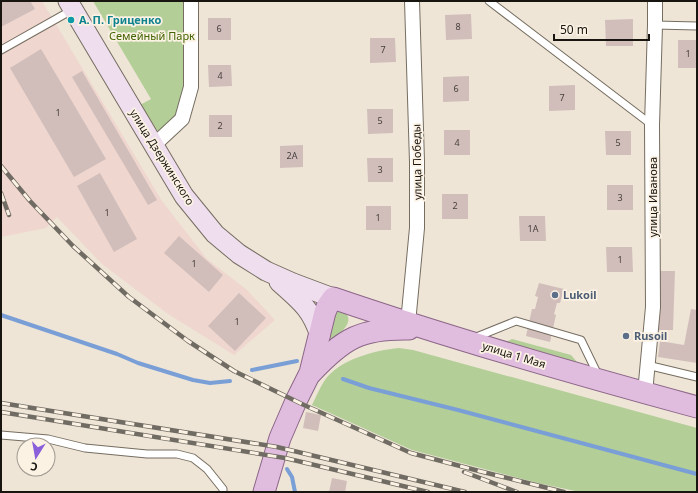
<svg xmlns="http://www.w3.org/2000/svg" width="698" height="493" font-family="'Noto Sans',sans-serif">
<rect width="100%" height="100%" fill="#eee5d7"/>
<path fill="#efd6ce" d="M1 1H42L162 201 207 259 247 290 275 320 234 355 168 314 102 264 57 217 46 228 1 237Z"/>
<g fill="#b3ce97">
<path d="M93 1H185V86L177 114 159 133 140 105 151 99Z"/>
<path d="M342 311C359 320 338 335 330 342L331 317 336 312Z"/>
<path d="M512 339 571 355 577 362 576 366 506 342Z"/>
<path d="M399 348 413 350 697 428V492H580L538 483 412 450 312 405C316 397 320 387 325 380 339 360 375 350 399 348Z"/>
</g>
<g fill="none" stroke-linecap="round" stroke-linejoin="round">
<g stroke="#7a9fd6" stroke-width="4">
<path d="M1 315 117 354 138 363 193 380 210 383 230 381"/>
<path d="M252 370 297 361"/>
<path d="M343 379 369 388 458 410 697 474"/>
<path d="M287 469 292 477 295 492"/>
</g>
</g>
<g fill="#d1bebb">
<path d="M1 1H30L35 9 1 27Z"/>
<path d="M471 14 472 39 446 40 445 15Z"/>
<rect x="208" y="18" width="23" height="22"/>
<path d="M633 19V46H606L605 20Z"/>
<path d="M370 38H395L396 62 370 63Z"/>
<rect x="678" y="40" width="19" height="28"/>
<path d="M41 49 106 159 74 177 10 68Z"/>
<path d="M208 65H231L232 86 209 87Z"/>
<path d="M82 71 157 200 148 205 72 77Z"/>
<path d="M469 76V101L443 102V77Z"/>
<path d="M575 85V110L549 111V86Z"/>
<path d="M367 109H393V133L368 134Z"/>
<rect x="209" y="115" width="23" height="22"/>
<rect x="444" y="130" width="26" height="25"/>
<path d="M605 131H631V155H606Z"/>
<path d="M303 145V167L280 168V146Z"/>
<path d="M367 158H393V182H368Z"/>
<path d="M100 173 137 239 114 252 77 186Z"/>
<rect x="607" y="185" width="26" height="25"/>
<rect x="442" y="194" width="26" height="25"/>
<rect x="366" y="206" width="25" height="24"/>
<path d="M519 216H545L546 241H520Z"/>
<path d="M179 236 223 275 209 292 164 253Z"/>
<path d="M606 247H632L633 272H607Z"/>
<path d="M660 271H675L673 330H658Z"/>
<path d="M539 283 564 289 560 303H557L554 314 556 315 550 342 526 336 532 309H535L538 297 535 296Z"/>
<path d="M239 293 266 318 235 351 208 326Z"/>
<path d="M691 309 697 310V363L658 357 660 341 684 345Z"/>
<path d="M306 412 321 415 318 431 303 428Z"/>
<path d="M332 478 347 481 345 492H329Z"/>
</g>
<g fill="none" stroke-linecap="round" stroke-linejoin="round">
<defs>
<g id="lane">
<path d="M489 1 652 125"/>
<path d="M655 25 697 26"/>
<path d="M1 50 72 10"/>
<path d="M474 338 516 321 581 340 598 375"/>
<path d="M647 365 697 377"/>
<path d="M1 435 48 439 85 448 147 454H177L193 458 207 469 223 489V492"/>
</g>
<g id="street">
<path d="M153 146 182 119 191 87V1"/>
<path d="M408 323 417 228V162L412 1"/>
<path d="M645 393 653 307 652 125 655 25V1"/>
</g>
<g id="secondary">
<path d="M68 1 184 196 215 234 239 254 266 271 293 283 333 298"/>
<path d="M279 282C300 301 311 308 320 336"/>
</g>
<g id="primary">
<path d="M311 373C344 338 361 328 409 329"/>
<path d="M264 492 280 438 296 401 310 373 325 312 328 305 333 298C453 339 575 374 697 407"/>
</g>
</defs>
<use href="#lane" stroke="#756d60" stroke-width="9"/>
<use href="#street" stroke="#756d60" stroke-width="16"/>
<use href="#secondary" stroke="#756d60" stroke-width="21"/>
<use href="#primary" stroke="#8c6688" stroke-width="23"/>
<use href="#lane" stroke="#fff" stroke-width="7"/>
<use href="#street" stroke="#fff" stroke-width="14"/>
<use href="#secondary" stroke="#efdeee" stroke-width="19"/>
<use href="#primary" stroke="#e0bdde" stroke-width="21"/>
<defs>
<g id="rail">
<path d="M1 166 30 201 73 246 129 297 188 341 234 371 304 405 411 453 479 471 564 492"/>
<path d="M1 193 9 215"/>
<path d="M1 403 277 447 465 492"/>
<path d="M1 412 285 458 428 492"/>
<path d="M464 472 517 492"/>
</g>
</defs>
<use href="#rail" stroke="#716c63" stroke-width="4.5"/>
<use href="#rail" stroke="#fbf2e4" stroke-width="3" stroke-dasharray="9" stroke-linecap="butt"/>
</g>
<circle fill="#0f9aa8" stroke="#fbf2e4" stroke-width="1.5" cx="71" cy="20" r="4"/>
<g fill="#5c6f8a" stroke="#fbf2e4" stroke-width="1.5">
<circle cx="555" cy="295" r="4"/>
<circle cx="626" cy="336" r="4"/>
</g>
<g text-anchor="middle" stroke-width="3.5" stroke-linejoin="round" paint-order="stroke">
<g font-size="9" fill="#463f3b">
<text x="458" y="30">8</text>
<text x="219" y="32">6</text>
<text x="383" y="53">7</text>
<text x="688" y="57">1</text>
<text x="220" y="79">4</text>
<text x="456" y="92">6</text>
<text x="562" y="101">7</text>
<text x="58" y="116">1</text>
<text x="380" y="124">5</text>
<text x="220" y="129">2</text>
<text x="457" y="146">4</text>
<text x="618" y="146">5</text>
<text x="292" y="159">2А</text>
<text x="380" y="173">3</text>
<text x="620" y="201">3</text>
<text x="455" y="209">2</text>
<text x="107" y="216">1</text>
<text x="378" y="221">1</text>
<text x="533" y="232">1А</text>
<text x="620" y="263">1</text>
<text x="194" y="267">1</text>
<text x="237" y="325">1</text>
</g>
<g font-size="11" font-weight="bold" fill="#0d838f" stroke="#fbf2e4" text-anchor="start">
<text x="79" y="24">А. П. Гриценко</text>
</g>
<g font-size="11" fill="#426402" stroke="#fbf2e4">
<text x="152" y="40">Семейный Парк</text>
</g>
<g font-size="11" fill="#181510" stroke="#fbf2e4">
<text transform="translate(162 157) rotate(58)" y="4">улица Дзержинского</text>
<text transform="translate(417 162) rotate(-91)" y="4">улица Победы</text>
<text transform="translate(653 197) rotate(-90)" y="4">улица Иванова</text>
<text transform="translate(514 355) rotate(17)" y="4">улица 1 Мая</text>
</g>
<g font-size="11" font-weight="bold" fill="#4e5e75" stroke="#fbf2e4" text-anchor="start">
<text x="563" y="299">Lukoil</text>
<text x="634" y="340">Rusoil</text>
</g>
</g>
<rect width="698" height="493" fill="none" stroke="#181510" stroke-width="4"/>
<g transform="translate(36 457) rotate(191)"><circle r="19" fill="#fbf2e4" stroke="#a09a8f"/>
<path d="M0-3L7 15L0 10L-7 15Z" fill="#8a5fd9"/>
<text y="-6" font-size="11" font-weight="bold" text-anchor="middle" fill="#181510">С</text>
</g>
<path d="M554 34v6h95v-6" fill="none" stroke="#181510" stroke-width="2"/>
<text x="560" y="34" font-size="12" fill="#181510" stroke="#fbf2e4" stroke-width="3" paint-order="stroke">50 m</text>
</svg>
